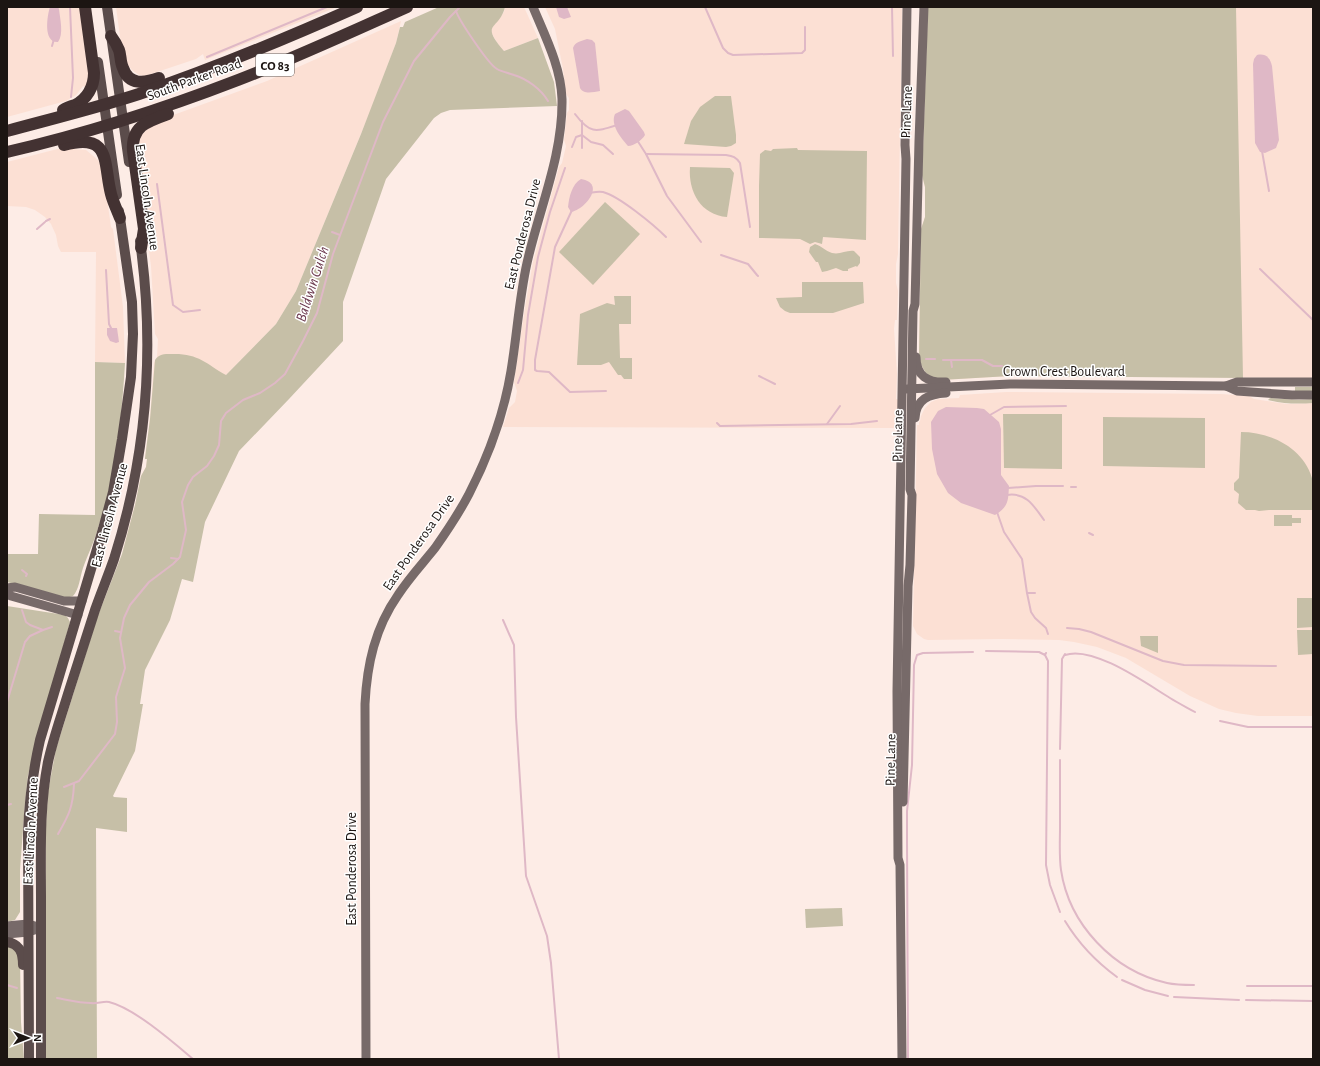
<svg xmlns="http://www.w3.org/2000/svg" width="1320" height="1066" font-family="'Alegreya Sans',sans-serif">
<rect width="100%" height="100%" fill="#fdece6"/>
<g fill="#fce0d4">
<path d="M7 7H82L90 66 86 88 83 86 76 95 66 101 7 117Z"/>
<path d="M116 7H337L205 60 203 54 196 59 145 76 139 75 132 70 123 59Z"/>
<path d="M505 7H524L538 38 504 51 498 44 492 34 491 30 493 26 504 12Z"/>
<path d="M545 7H902L898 254 896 264V283L898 291 897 320H895L894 329 897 374 896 399 899 400V428L503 427 509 408 515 402 517 391 514 382 525 307 533 262 559 167 562 163 566 146 564 140 567 113 569 110V98L566 94 563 69 555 29Z"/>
<path d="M928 7H1313V378L1010 376 941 380 919 359 921 229 925 217V187L923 180Z"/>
<path d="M401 21 396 43 370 112 296 291 276 324 223 378 123 550 135 505 141 476 146 467 147 459H145V458L150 419 154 363 157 357 158 339 155 334 151 266 136 153 137 140 154 122 267 81Z"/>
<path d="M69 146 73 149 86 150 98 160 103 169 111 227 113 229 123 307 125 363 95 362 96 252H61L58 246 56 235 51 224 45 217 35 210 26 207 7 206V162Z"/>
<path d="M1006 392 1221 394 1249 396 1254 399 1287 404 1313 403V716H1258L1236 713 1219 709 1190 696 1126 658 1097 647 1074 642 1059 640 1002 639 928 640 924 639 917 634 913 626 917 425H919V422L920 421 921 416 925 408 931 402 938 399 959 398 960 395Z"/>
</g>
<g fill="#c6bfa7">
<path d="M439 7H505C499 31 479 22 504 51L538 38 554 82 557 106 450 110 441 113 434 118 386 179 343 302V341L289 399 239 451 205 522 193 582 182 579 170 620 145 670 140 704H143L135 751 113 796 114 797 127 798V832L96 828 97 1059H46V825L48 792 56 749 97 618 122 554 135 505 141 476 146 467 147 459H145V458L150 419 155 360C159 354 164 354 171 354 198 353 205 363 226 375L276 324 296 291 361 134 396 43 400 27H403L405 22Z"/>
<path d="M928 7H1236L1243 378 1010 376 941 380C927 377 924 372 919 359L921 229 925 217V187L922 175 923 150Z"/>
<path d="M715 96H731L736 135V143L731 146 726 147 684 144 691 121 700 107Z"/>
<path d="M797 148 798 150 867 151 866 240 823 237 822 244 815 242 810 244 800 239 759 238V186L760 154 765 150 771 151 773 149Z"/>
<path d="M690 167 730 168 734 173 727 217C701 215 688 192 690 167Z"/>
<path d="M605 202 640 234 593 285 559 252Z"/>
<path d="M815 244C822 246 825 251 832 253 840 255 846 250 854 251L860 257V263L857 267 856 266 848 269V271H843L836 268 827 271 822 272 818 262H816L809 252 810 247Z"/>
<path d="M802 282H863L864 303 833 313H790L785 311 780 307 776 298 802 297Z"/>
<path d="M614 296H631V324H619L620 358H632V379H624L621 375H618L609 362 601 365H577L580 314 607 303 615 305Z"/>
<path d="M95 362 125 363C122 415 116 476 99 525 95 540 88 554 83 568 80 577 79 590 73 596L66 598 7 582V554H38L39 514 95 515Z"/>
<rect x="1295" y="387" width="18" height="4"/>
<path d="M1270 398 1299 400 1313 399V403C1298 404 1284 404 1268 400Z"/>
<path d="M1003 414H1062V469L1004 468Z"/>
<path d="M1103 417 1205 418V468L1103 466Z"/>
<path d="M1241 432C1271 432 1306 449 1313 482 1315 490 1313 501 1313 510H1269L1259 511 1255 510H1246L1238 503 1239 494 1234 490V483L1239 478Z"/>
<path d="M1274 515H1292V518H1301V523H1292V526H1274Z"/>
<path d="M1297 598H1312L1313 627 1297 628Z"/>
<path d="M7 606 65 615 68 618 70 622 28 775 25 802 20 870V912L15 920 7 922Z"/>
<path d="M1297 630H1313V654L1298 655Z"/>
<path d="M1140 636H1158V653L1141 646Z"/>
<path d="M842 908 843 926 806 928 805 909Z"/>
<path d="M7 945 15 949 20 959 21 1022 24 1059H7Z"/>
</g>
<g fill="#dfb8c6">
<path d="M50 7H58L59 9C60 19 64 34 58 42 43 43 47 16 50 7Z"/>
<path d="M556 7H567L571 17 564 19 559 17Z"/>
<path d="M587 39 592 40 595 43 600 91C593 92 584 95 580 88L573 48C575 42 581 41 587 39Z"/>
<path d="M1257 55C1266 53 1270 58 1272 66L1279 140 1276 148 1265 153 1260 152 1255 143 1253 64 1254 59Z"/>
<path d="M625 109 629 111 644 132 645 135C642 140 634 146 628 146 621 138 610 125 615 114Z"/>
<path d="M581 179C606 183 586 209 571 212L568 207C569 197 572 184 581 179Z"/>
<path d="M107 328H117L119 342 116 343 110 341 107 335Z"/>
<path d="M946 407 977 408 984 409 999 422 1001 429V475L1009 486C1008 501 1009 506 995 515L961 503 948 493 937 474 932 449 931 422 938 411Z"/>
</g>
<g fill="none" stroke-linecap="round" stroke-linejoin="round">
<g stroke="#dfb8c6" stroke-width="2">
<path d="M70 7 73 78 71 97"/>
<path d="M705 7 723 48 728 53 733 55 802 53 805 50V27"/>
<path d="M892 7 893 56"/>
<path d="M456 11C459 20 488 64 497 69 502 72 509 73 514 75 527 79 541 89 548 101"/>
<path d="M52 46 54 39"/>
<path d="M207 57 327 7"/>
<path d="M575 114C590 134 595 132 617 125"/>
<path d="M582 121V148"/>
<path d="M637 140 646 154 667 196 701 242"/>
<path d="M572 147 576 137 582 135 591 142 603 145 613 154"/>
<path d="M1262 151 1269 191"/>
<path d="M646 154 726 155C733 156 736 157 740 163L750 227"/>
<path d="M157 184 173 305 183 312 200 310"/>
<path d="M590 193C595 192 598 191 603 192 619 196 654 225 666 237"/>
<path d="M572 210 555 247 535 360V370L537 371 549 372 570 392 606 391"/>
<path d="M46 221 50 219"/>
<path d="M37 229 45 222"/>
<path d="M332 232 340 235"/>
<path d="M721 255 748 264 757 275 758 276"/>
<path d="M1260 269 1313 320"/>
<path d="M106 270 109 324 112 330"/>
<path d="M926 359H935"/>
<path d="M943 360H982L993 366H1002"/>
<path d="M951 360 952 367"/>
<path d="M759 376 775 384"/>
<path d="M518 383 523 370 528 315 538 257 550 212 565 168"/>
<path d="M990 415 1004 407 1066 406"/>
<path d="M717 423 720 426 851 424 877 421"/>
<path d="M827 424 840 406"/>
<path d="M1071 487H1076"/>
<path d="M1008 488 1036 486H1063"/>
<path d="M1007 495C1026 492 1034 506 1044 520"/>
<path d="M997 512 1004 532 1022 559 1027 593 1031 612 1035 618 1046 628 1048 634"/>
<path d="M1089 533 1093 535"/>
<path d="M171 558 178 559"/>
<path d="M22 570 27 574 26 576"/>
<path d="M1027 593H1035"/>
<path d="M22 610 26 622 30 625 43 630 52 627"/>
<path d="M503 620 514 645 516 717 526 876 547 936 551 963 559 1059"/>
<path d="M1067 628 1079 629 1091 632 1163 661 1184 665 1276 666"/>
<path d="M115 631 120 632"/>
<path d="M986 651 1039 652 1045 655 1046 653"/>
<path d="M1045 655 1048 661 1046 865 1050 885 1060 912"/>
<path d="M1065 655C1093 645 1147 684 1170 698 1178 703 1186 707 1195 712"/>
<path d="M7 702 25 642 30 636 43 630"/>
<path d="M1220 721 1248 727H1313"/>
<path d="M1060 749 1062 659 1065 654"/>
<path d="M1060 760C1060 782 1060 805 1060 827 1060 841 1059 856 1061 870 1069 924 1113 971 1167 983 1176 985 1185 985 1194 985"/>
<path d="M64 787 79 781 115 734 117 722 116 697 125 668 120 638 124 618 130 605 149 582 173 564 180 557 186 530 182 502 188 485 193 477 207 466 214 456 219 445 221 421 226 413 243 400 260 393 275 383 285 374 303 341 317 313 333 254 383 122 414 61 450 17 460 7"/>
<path d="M7 805 11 804"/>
<path d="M58 834C69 815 73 807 74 784"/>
<path d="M1065 921C1079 944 1095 961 1117 977"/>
<path d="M1122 980 1145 990 1168 996"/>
<path d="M7 985 17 988"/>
<path d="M1247 986H1313"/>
<path d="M1174 997 1239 1000"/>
<path d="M57 998C68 1000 80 1003 91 1003 97 1004 103 1001 109 1002 134 1008 173 1042 193 1059"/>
<path d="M1246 1000 1313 1001"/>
<path d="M908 1059 907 840V811L912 765 914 665 917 655 923 653 973 652"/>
</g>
<g stroke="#776a69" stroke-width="9">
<path d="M916 357C916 376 928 383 946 382"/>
<path d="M1226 386 1237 391 1292 395H1313"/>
<path d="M907 389 1010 384 1226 386 1237 382H1313"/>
<path d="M915 418C916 399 929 394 946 393"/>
<path d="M7 588 15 587 64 601H82"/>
<path d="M7 592 11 596 78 615"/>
<path d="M903 802 908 586 910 565 912 495 910 489 913 311 915 304 919 141 924 7"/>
<path d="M7 926 28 924 35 926"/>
<path d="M7 934 28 932 41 928"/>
<path d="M366 1059 365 704C367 664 375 628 398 595 409 578 423 563 435 548 447 531 459 513 469 494 489 455 504 414 511 371 517 335 519 299 527 263 539 209 563 156 562 99 561 67 545 36 533 7"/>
<path d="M902 1059 900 865 898 858 897 691 906 159 905 145 907 7"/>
</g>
<g stroke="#5b4c4b" stroke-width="10">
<path d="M107 7 129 162"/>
<path d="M98 62 117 195"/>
<path d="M7 942C20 944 23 953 23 965"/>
<path d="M29 1059 28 833C29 802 33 771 40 740L103 529 113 492 122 439 131 377 133 334 132 302 119 211"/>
<path d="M41 1059C41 1006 41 953 41 900 41 854 39 808 48 762 53 739 61 717 68 694 77 666 86 638 95 610 101 593 108 576 114 559 147 455 155 348 140 241"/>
</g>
<g stroke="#433232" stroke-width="12">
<path d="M111 36C114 40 117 45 119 50 121 55 120 62 123 68 129 86 145 83 159 78"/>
<path d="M63 110C67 107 71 106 75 105 87 99 94 87 94 73L85 7"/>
<path d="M7 131C51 119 96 108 139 94 213 69 285 39 357 7"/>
<path d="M64 145C112 132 103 163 111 194 113 202 117 210 120 218"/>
<path d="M7 152C85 134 163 109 238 80 295 58 351 32 407 7"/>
<path d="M141 248 144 229 133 151C131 126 148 121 168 114"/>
</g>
</g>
<g text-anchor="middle" stroke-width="3" stroke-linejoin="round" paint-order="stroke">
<rect fill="#fff" stroke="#605b59" stroke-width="1" x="256" y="54" width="38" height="22" rx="3"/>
<g font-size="13" font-weight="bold" fill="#1c1512">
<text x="275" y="70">CO 83</text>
</g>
<g font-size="14" fill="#1c1512" stroke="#fff">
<text transform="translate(194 79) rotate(-20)" y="5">South Parker Road</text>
<text transform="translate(906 112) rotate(-88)" y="5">Pine Lane</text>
<text transform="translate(148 197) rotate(82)" y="5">East Lincoln Avenue</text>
<text transform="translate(522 234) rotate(-76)" y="5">East Ponderosa Drive</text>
<text x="1064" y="376">Crown Crest Boulevard</text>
<text transform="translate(897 436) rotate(-89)" y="5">Pine Lane</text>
<text transform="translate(109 515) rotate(-75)" y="5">East Lincoln Avenue</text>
<text transform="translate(418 542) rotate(-55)" y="5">East Ponderosa Drive</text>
<text transform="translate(890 760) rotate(-89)" y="5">Pine Lane</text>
<text transform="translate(30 831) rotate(-87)" y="5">East Lincoln Avenue</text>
<text transform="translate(351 869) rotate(-90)" y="5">East Ponderosa Drive</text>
</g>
<g font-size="15" font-style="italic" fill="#6b384d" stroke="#fff">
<text transform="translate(312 284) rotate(-72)" y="5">Baldwin Gulch</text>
</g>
</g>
<rect width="1320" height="1066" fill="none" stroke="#1c1512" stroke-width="16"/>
<g transform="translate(28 1038) rotate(90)" stroke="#ffffff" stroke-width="3" paint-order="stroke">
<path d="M0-3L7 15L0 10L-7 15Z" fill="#1c1512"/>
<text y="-6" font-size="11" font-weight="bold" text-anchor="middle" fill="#1c1512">N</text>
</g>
</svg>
